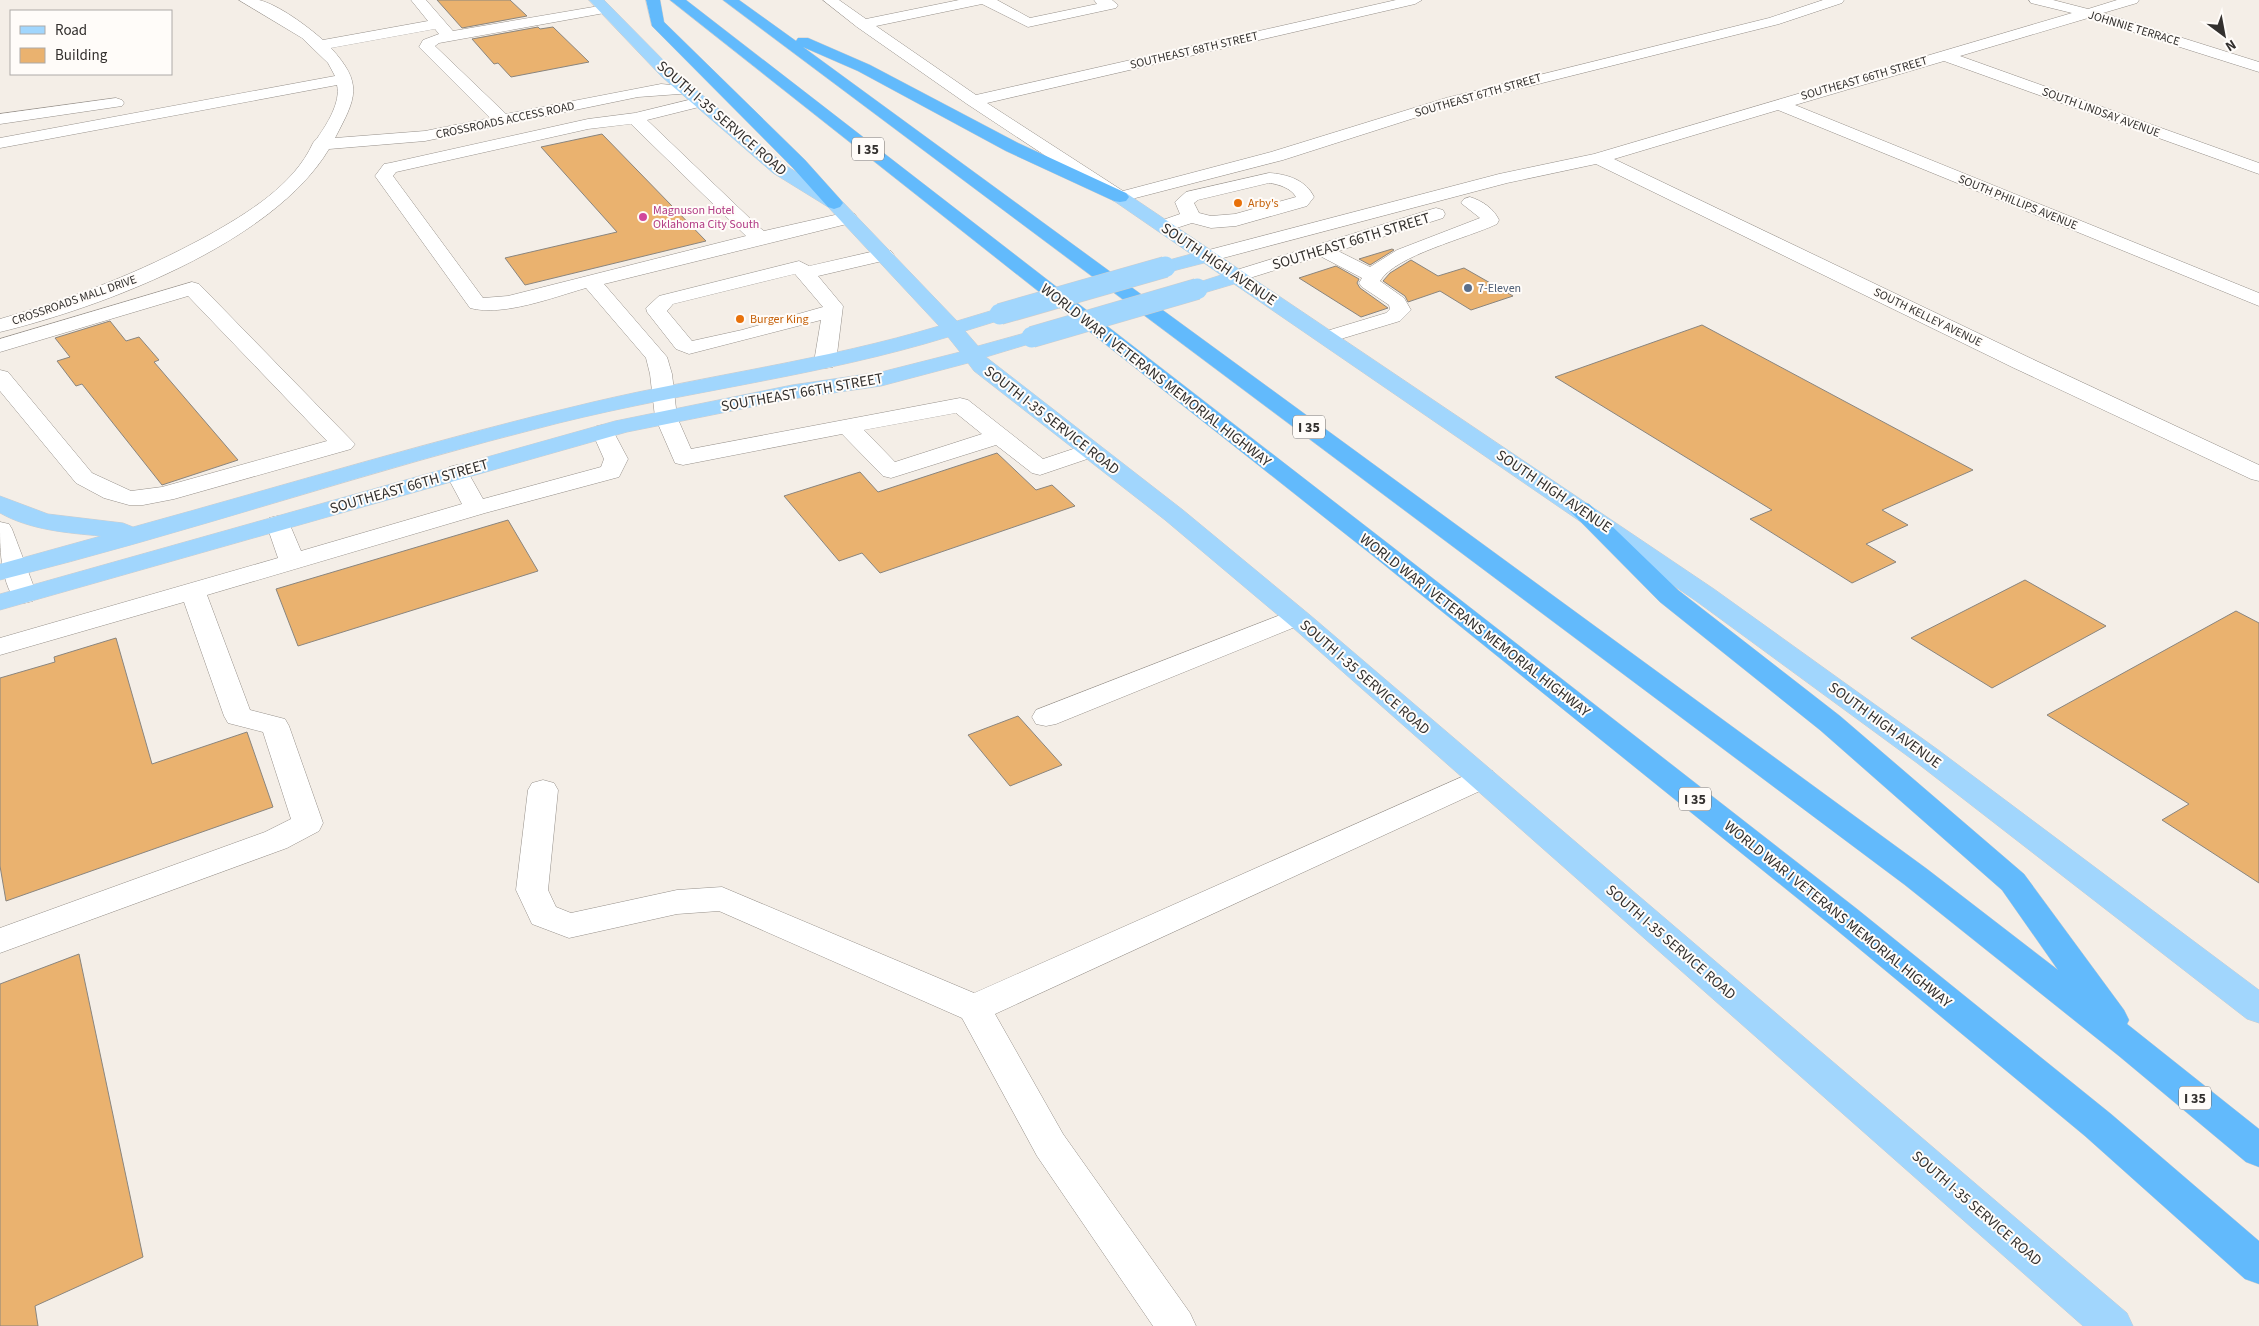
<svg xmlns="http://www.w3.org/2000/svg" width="2259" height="1326" font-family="'Source Sans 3',sans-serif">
<rect width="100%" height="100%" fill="#f4eee7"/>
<g fill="#eab26f" stroke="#8a857e">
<path d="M437 0H510L527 16 462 28Z"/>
<path d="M538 27 540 29 553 27 589 62 511 77 498 63 494 64 472 39Z"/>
<path d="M602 134 706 241 525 285 505 258 617 232 541 147Z"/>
<path d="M1392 249 1394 250 1370 265 1359 259Z"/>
<path d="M1411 260 1438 276 1464 268 1513 296 1471 310 1440 291 1408 302 1405 296 1383 281 1390 273Z"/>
<path d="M1336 266 1359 279 1357 283 1360 288 1388 308 1361 317 1299 278Z"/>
<path d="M110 321 126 341 139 337 159 360 154 362 238 460 162 485 82 384 76 386 57 361 70 357 55 338Z"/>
<path d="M1702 325 1973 470 1882 510 1908 525 1866 544 1896 562 1852 583 1750 519 1772 510 1555 377Z"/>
<path d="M997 453 1036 490 1052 485 1075 506 880 573 862 553 839 561 784 496 860 472 878 492Z"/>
<path d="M508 520 538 571 298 646 276 589Z"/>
<path d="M2025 580 2106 626 1992 688 1911 638Z"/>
<path d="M2236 611 2259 623V883L2162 820 2189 804 2047 715Z"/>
<path d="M116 638 152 764 247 732 273 807 6 901 0 866V678L55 662 54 657Z"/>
<path d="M1018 716 1062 765 1010 786 968 735Z"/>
<path d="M79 954 143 1257 35 1306 38 1326H0V984Z"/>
</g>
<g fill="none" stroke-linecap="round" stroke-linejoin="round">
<defs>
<g id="minor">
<path d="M239 0C245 0 253 0 259 0 279 5 307 26 323 40L428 21 411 0H426L453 31 605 5 612 9 610 12 439 43 435 46 506 114 661 84 693 87 695 90 693 93 638 97 425 141 329 149C273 243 103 307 0 332V319C76 297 137 274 207 236 248 213 294 185 313 143 314 141 317 139 318 137 327 124 341 102 337 85L0 148V138L335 76 328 63 302 38ZM435 29 439 34 423 40 419 47 490 118 425 131 335 138C356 98 364 84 331 48Z"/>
<path d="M823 0H839L866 19 959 0H997L1030 18 1097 4 1094 0H1112L1118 5 1116 8 1028 27 982 4 876 26 976 95 1396 0H1422L1415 4 987 103 1123 191 1271 152 1446 98 1769 18 1823 0H1844L1842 3 1779 24 1458 104 1283 160 1120 202 1114 201 967 104 857 27Z"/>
<path d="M2029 0H2053L2088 9 2117 0H2139L2137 3 2103 13 2259 62V72L2088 18 1960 56 2259 163V174L1944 61 1795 105 2259 293V306L1778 110 1614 159 2030 358 2259 465V481L2251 479 2014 368 1596 164 1507 183 1208 262 1201 260 1198 256 1201 252 1499 174 1594 154 2072 13 2031 3Z"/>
<path d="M701 97 707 99 709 102 707 105 647 120 760 228 764 231 848 212 855 214 857 218 855 222 604 284 667 357 672 374 677 417 691 449 960 398 968 400 1043 459 1091 443 1099 445 1103 450 1099 455 1040 475 1032 473 996 445 891 478 883 476 842 434 683 465 675 463 655 417 650 374 646 358 586 288C554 297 503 317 470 308L375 176 384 164 390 163 588 119 635 113ZM631 124 746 236 508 296 483 298 393 176 396 172 588 129ZM956 413 982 434 895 462 864 430Z"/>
<path d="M116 98 122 100 124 103 122 106 0 124V114Z"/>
<path d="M1269 173C1287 174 1306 180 1314 197L1307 206 1236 226 1211 228 1192 223 1164 232 1157 230 1155 226 1157 222 1180 214 1175 202 1186 192ZM1269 183C1278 184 1291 188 1296 197L1235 214 1211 216 1199 213 1194 203 1198 200Z"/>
<path d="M1470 197C1483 201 1494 209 1499 220L1497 224C1468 238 1396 255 1380 281L1404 298 1411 310 1400 321 1334 341 1327 343 1320 341 1316 337 1320 333 1386 313 1390 309 1389 305 1362 287 1359 283 1362 278 1320 256 1237 282 1230 280 1227 276 1230 272 1429 210 1436 208 1443 210 1445 214 1443 218 1338 251 1370 267 1397 250 1480 218 1461 203 1464 199Z"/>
<path d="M884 249 891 251 894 255 891 259 818 276 843 306 836 362 833 367 825 368 817 367 814 362 821 320 689 354 676 349 647 312 646 308 659 296 799 261 809 266ZM795 274 823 307 742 330 692 341 667 311 673 304Z"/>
<path d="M192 282 199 284 355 444 351 449 174 499 143 505H129L104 498 76 483 0 391V370L8 372 92 473 131 491 162 487 327 441 188 296 0 352V339Z"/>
<path d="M603 425 611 427 628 459 619 477 485 513 207 595 250 710 285 719 289 726 323 823 319 831 287 848 0 953V928L265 832 291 819 263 732 228 723 224 716 184 602 0 655V638L278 558 266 523 269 518 278 516 287 518 301 551 462 504 445 472 449 467 457 465 465 467 483 499 601 467 604 459 592 432 595 427Z"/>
<path d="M0 522 9 524 12 529 37 595 33 601 24 603 15 601C0 577 0 549 0 522Z"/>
<path d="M1296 609 1305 611 1309 617 1305 623 1056 724 1046 726 1036 724 1032 717 1036 710Z"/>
<path d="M1482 768 1493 771 1497 778 1493 785 995 1014 1063 1134 1190 1313 1196 1326H1153L1037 1156 962 1018 719 911 677 914 569 938 532 924 516 890 528 790 532 783 543 780 554 783 558 790 548 890 556 907 571 913 677 890 722 887 974 993Z"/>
</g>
<g id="major">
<path d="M589 0H604L674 71 785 165 840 199 957 321 1000 308 1007 310 1010 314 1007 318 965 331 978 346 1032 331 1039 333 1043 337 1039 341 986 357 1183 510 1310 615 2127 1313 2133 1326H2083L1292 627 1165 520 974 371 968 363 881 386 792 399 627 432 0 610V594L615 421 792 385 881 372 960 352 948 337C821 376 688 391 559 423 371 470 188 533 0 580V564L101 536C67 533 30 530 0 513V496L48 514 123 523 133 527C286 485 439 438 593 402 708 375 826 360 939 326L828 207 773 173 662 77Z"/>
<path d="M1120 192 1126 193 1714 589 1937 749 2259 990V1023L2247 1019 1917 763 1696 601 1234 284 1197 295 1190 293 1187 289 1190 285 1221 275 1204 263 1165 273 1158 271 1155 267 1158 263 1191 254 1114 201 1111 197 1114 193Z"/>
</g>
<g id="highway">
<path d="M646 0H660L664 22 805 160 840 199 843 203 840 207 834 209 828 207 793 168 652 26Z"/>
<path d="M670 0H686L1390 545 1857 909 2111 1114 2259 1241V1284L2245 1279 2085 1136 1833 927 1372 555Z"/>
<path d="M723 0H739L796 41 798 38H808L870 65 1018 143 1126 193 1129 197 1126 201 1120 202 1114 201 1006 151 858 71 803 47 1927 869 2058 970 2002 890 1820 730 1660 602 1568 509 1571 504 1580 502 1589 504 1678 590 1840 716 2024 874 2124 1010 2129 1020 2127 1024 2259 1129V1167L2246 1162 2119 1056 1905 885Z"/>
</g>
</defs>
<use href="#minor" stroke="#96908a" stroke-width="1"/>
<use href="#major" stroke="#cecdcd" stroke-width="1"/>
<use href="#highway" stroke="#cecdcd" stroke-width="1"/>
<use href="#minor" fill="#fff" fill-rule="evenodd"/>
<use href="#major" fill="#a1d6fd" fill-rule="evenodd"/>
<use href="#highway" fill="#62bafc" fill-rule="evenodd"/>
<defs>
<g id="major-bridge">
<path d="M1000 314 1165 267"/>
<path d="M1032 337 1197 289"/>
</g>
</defs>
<use href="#major-bridge" stroke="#cecdcd" stroke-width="22" stroke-linecap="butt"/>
<use href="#major-bridge" stroke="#a1d6fd" stroke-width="21"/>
</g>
<g fill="#e8710a" stroke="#fffcf9" stroke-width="2">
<circle cx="1238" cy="203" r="5"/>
<circle cx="740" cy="319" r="5"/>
</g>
<circle fill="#d1479c" stroke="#fffcf9" stroke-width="2" cx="643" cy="217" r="5"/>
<circle fill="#5c6f8a" stroke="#fffcf9" stroke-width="2" cx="1468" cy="288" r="5"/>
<g text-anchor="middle" stroke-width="4" stroke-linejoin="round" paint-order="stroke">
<g font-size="12" fill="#33302e" stroke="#fffcf9">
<text transform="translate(2134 28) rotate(17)" y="4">JOHNNIE TERRACE</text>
<text transform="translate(1194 50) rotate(-13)" y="4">SOUTHEAST 68TH STREET</text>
<text transform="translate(1864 78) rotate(-16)" y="4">SOUTHEAST 66TH STREET</text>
<text transform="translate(1478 95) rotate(-16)" y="4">SOUTHEAST 67TH STREET</text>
<text transform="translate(2101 112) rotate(20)" y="4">SOUTH LINDSAY AVENUE</text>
<text transform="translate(505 120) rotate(-12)" y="4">CROSSROADS ACCESS ROAD</text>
<text transform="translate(2018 202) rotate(22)" y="4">SOUTH PHILLIPS AVENUE</text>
<text transform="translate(74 300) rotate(-19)" y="4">CROSSROADS MALL DRIVE</text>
<text transform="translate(1928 317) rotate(26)" y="4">SOUTH KELLEY AVENUE</text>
</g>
<g font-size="12" fill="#c56008" stroke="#fffcf9" text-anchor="start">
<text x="1248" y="207">Arby's</text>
<text x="750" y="323">Burger King</text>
</g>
<g font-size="12" fill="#b23c85" stroke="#fffcf9" text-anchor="start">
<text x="653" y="214">Magnuson Hotel<tspan x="653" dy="14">Oklahoma City South</tspan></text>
</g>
<g font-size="12" fill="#4e5e75" stroke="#fffcf9" text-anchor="start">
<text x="1478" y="292">7-Eleven</text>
</g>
<g fill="#fffcf9" stroke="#706d6b" stroke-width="1">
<rect x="852" y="137.5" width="32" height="23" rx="4"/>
<rect x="1293" y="415.5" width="32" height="23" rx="4"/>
<rect x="1679" y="787.5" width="32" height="23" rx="4"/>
<rect x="2179" y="1086.5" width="32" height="23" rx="4"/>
</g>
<g font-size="14" font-weight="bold" fill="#33302e">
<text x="868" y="154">I 35</text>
<text x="1309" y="432">I 35</text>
<text x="1695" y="804">I 35</text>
<text x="2195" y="1103">I 35</text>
</g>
<g font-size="15" fill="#33302e" stroke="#fffcf9">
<text transform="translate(722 118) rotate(41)" y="5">SOUTH I-35 SERVICE ROAD</text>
<text transform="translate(1351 241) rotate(-17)" y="5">SOUTHEAST 66TH STREET</text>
<text transform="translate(1219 264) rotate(34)" y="5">SOUTH HIGH AVENUE</text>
<text transform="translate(1156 375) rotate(38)" y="5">WORLD WAR I VETERANS MEMORIAL HIGHWAY</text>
<text transform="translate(802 392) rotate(-10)" y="5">SOUTHEAST 66TH STREET</text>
<text transform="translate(1052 420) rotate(38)" y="5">SOUTH I-35 SERVICE ROAD</text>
<text transform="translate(409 486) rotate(-16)" y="5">SOUTHEAST 66TH STREET</text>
<text transform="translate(1554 491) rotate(34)" y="5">SOUTH HIGH AVENUE</text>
<text transform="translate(1475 625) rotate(38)" y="5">WORLD WAR I VETERANS MEMORIAL HIGHWAY</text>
<text transform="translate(1365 677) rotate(41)" y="5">SOUTH I-35 SERVICE ROAD</text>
<text transform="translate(1885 725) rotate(36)" y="5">SOUTH HIGH AVENUE</text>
<text transform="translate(1838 914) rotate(39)" y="5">WORLD WAR I VETERANS MEMORIAL HIGHWAY</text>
<text transform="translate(1671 942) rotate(41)" y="5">SOUTH I-35 SERVICE ROAD</text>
<text transform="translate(1977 1208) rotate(41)" y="5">SOUTH I-35 SERVICE ROAD</text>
</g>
</g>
<rect x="10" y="10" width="162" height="65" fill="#fffcf9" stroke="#adaaa8"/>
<rect x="20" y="26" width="25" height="8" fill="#a1d6fd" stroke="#adaaa8"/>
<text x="55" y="35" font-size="15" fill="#33302e">Road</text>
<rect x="20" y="48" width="25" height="15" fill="#eab26f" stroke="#adaaa8"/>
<text x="55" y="60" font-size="15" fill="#33302e">Building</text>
<g transform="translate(2224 35) rotate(148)" stroke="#fffcf9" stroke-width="4" paint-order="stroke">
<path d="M0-4L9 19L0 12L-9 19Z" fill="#33302e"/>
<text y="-8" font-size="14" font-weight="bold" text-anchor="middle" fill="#33302e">N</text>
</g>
</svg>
